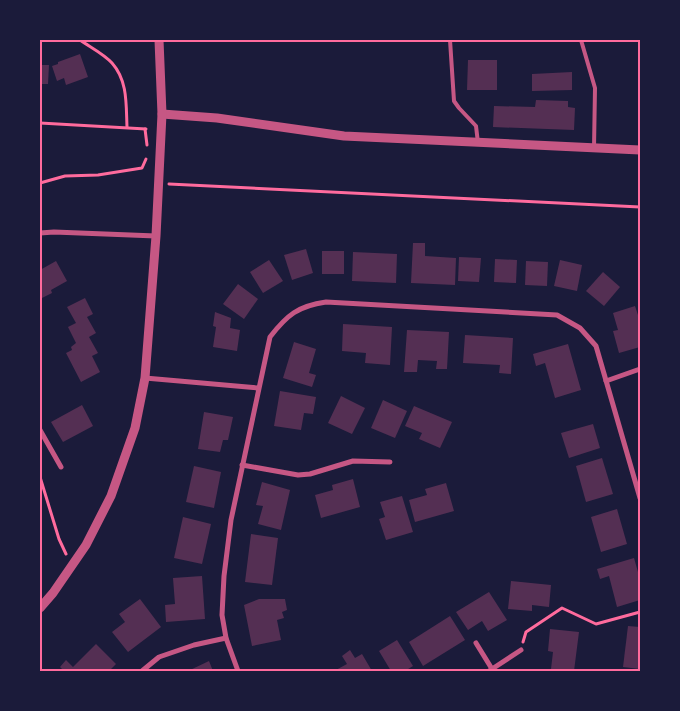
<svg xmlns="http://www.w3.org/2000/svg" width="680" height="711" font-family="Ubuntu,sans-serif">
<rect width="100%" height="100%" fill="#1b1b3a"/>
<g fill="#542f53">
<path d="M80 54 88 77 66 85 64 78 57 81 52 66 58 64V62Z"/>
<path d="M468 60H497V90H467Z"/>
<path d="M40 65H49L48 84H40Z"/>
<path d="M572 72V90L532 91V74Z"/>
<path d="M536 100 568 101V107L575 108 574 130 493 127 494 106 535 107Z"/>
<path d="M413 243H425V256L456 258 455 285 411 283Z"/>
<path d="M306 249 313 273 292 280 284 255Z"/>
<rect x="322" y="251" width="22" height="23"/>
<path d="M353 252 397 254 396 283 352 281Z"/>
<path d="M459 257 481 258 479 282 458 281Z"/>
<path d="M495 259 517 260 516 283 494 282Z"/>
<path d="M269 260 283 281 263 293 250 272Z"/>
<path d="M560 260 582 265 577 291 554 286Z"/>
<path d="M56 261 67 281 51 290 52 293 40 299V275L42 274 40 270Z"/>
<path d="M526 261 548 262 547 286 525 285Z"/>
<path d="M603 272 620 287 604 306 586 291Z"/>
<path d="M238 284 258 299 244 319 223 304Z"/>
<path d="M85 298 93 314 87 317 96 333 89 337 98 353 92 356 100 372 81 382 66 353 72 350 71 347 76 343 68 327 76 323 67 307Z"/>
<path d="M635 306 640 321V347L619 353 613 331 618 330 613 313Z"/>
<path d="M215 312 231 318 230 328 240 330 237 351 213 347 216 327 213 326Z"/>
<path d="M343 324 392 327 390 365 365 363 366 353 342 351Z"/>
<path d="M407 330 449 332 447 369H436L437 361 418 360 417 372H404Z"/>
<path d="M465 335 513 338 511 374 499 373 500 365 463 363Z"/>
<path d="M294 342 316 349 309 373 316 375 312 387 283 378Z"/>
<path d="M568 344 581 390 555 398 545 363 536 366 533 354Z"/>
<path d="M280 391 316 397 313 414 304 413 301 430 274 426Z"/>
<path d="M341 396 365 408 352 434 328 423Z"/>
<path d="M383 400 407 411 395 438 371 428Z"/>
<path d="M82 405 93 426 63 442 51 422Z"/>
<path d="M414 406 452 422 440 448 419 439 422 433 405 426Z"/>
<path d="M204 412 233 417 228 440H223L220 452 198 449Z"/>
<path d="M593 424 600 448 569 458 561 433Z"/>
<path d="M602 458 613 494 586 502 576 466Z"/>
<path d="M194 466 221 472 214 508 186 502Z"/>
<path d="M353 479 360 507 321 518 315 495 333 490 332 485Z"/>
<path d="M262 482 290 490 281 530 258 524 263 506 256 505Z"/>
<path d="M446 483 454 511 415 522 409 500 427 495 425 489Z"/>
<path d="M402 496 413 532 386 540 379 519 385 517 380 502Z"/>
<path d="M617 509 627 544 601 552 591 517Z"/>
<path d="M183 517 211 524 202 564 174 558Z"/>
<path d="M251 534 278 538 272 585 245 582Z"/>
<path d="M634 558 640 579V600L617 607 609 576 600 579 597 569Z"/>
<path d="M202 576 205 619 166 622 165 605 175 604 173 578Z"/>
<path d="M511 581 551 585 549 607 532 605V611L508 609Z"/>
<path d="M489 592 507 620 488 631 482 621 468 630 456 612Z"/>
<path d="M140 599 161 627 128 652 112 632 125 622 119 614Z"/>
<path d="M259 599H285L287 610 282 612 284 618 277 620 281 640 252 646 244 605Z"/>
<path d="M450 616 465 640 423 666 409 642Z"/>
<path d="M628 626 640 627V669L623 667Z"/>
<path d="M550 629 579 632 574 671 551 669 553 652 548 651Z"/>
<path d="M397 640 413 666 405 671H391L379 651Z"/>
<path d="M96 644 116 664 109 671H64L60 667 66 660 73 667Z"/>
<path d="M350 650 355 658 362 654 372 671H334L347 664 342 656Z"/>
<path d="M209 661 213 671H188Z"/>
</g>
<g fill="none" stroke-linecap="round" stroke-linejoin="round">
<g stroke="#ff6b9d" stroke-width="3">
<path d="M80 40C90 47 104 54 112 63 128 81 126 105 127 127"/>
<path d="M40 123 146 129"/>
<path d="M145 129 147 145"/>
<path d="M40 183 65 176 98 175 142 168 146 159"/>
<path d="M169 184 640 207"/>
<path d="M40 477 59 539 66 554"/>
<path d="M523 642 526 632 562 608 596 624 640 612"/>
</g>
<g stroke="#c65784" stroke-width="4">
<path d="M450 40 454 101 459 108 476 126 478 143"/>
<path d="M581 40 595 88 594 148"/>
</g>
<g stroke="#c65784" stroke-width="5">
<path d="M40 233 54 232 156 236"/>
<path d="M145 378 258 388"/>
<path d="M606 381 640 369"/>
<path d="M40 430 61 467"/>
<path d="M242 465 298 475 310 474 353 461 390 462"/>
<path d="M476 643 492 669"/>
<path d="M142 671 159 657 194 645 226 638"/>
<path d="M238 671 226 638 222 615 224 576 231 520 270 337C287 315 298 306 326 302L557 315 580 328 596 346 640 498"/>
<path d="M489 671 521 650"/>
</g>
<g stroke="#c65784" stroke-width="9">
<path d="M162 114 217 118 344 136 640 150"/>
<path d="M40 608 53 593 86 545 111 496 135 428 145 378 156 236 162 114 159 40"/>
</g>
</g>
<rect width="680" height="711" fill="none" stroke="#1b1b3a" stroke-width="82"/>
<rect x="41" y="41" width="598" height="629" fill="none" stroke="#ff6b9d" stroke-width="2"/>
</svg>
